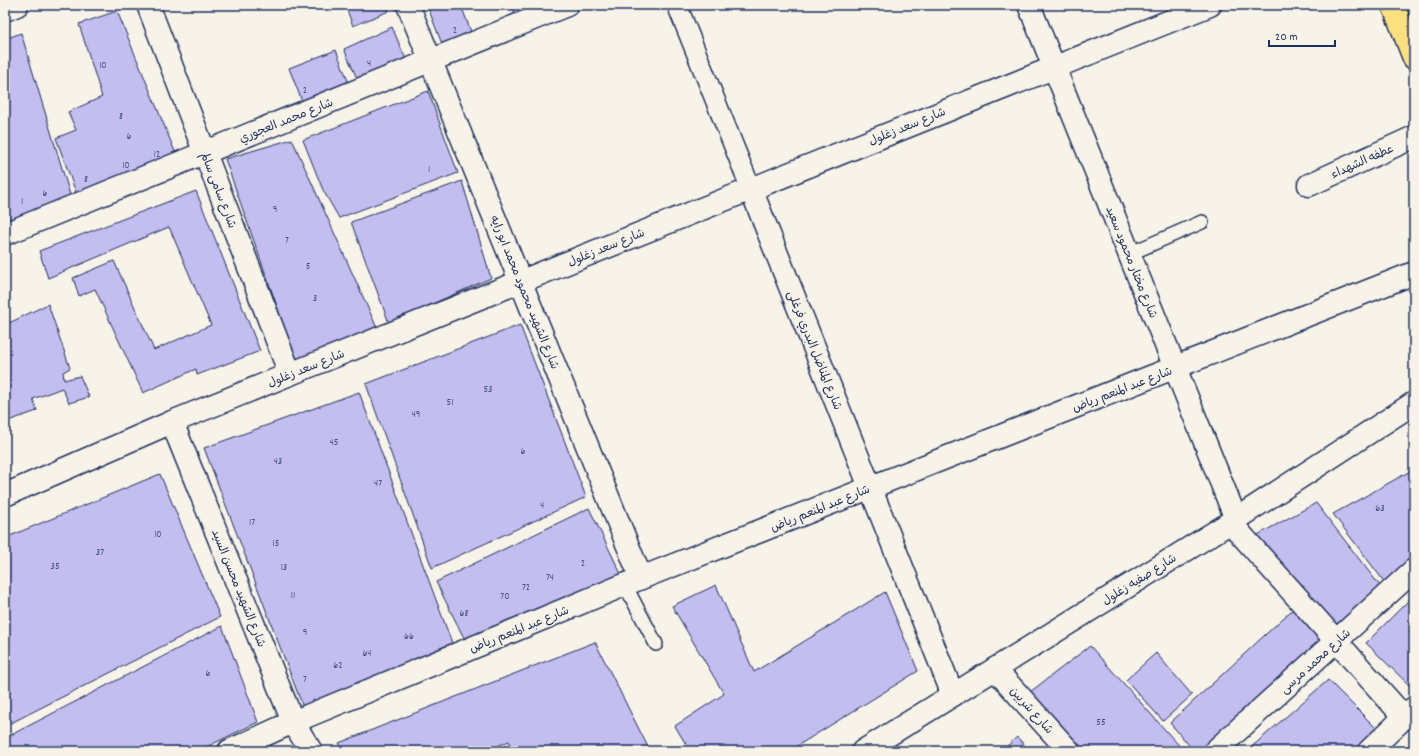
<svg xmlns="http://www.w3.org/2000/svg" width="1419" height="756" font-family="Dekko,'Playpen Sans Arabic',sans-serif">
<rect width="100%" height="100%" fill="#f7f3e8"/>
<filter id="ink" filterUnits="userSpaceOnUse"><feTurbulence type="fractalNoise" baseFrequency=".025" numOctaves="2"/><feDisplacementMap in="SourceGraphic" scale="8" xChannelSelector="R" yChannelSelector="G"/><feConvolveMatrix kernelMatrix="1 2 1 2 8 2 1 2 1" color-interpolation-filters="sRGB"/></filter>
<g filter="url(#ink)">
<g fill="#c4bdef" stroke="#1b2f5e">
<path d="M345 5H386L389 11 353 26Z"/>
<path d="M427 5H461L471 32 442 44Z"/>
<path d="M512 5H550L517 18Z"/>
<path d="M117 11 176 154 79 201 56 138 76 130 68 112 102 97 79 24Z"/>
<path d="M392 27 407 62 359 83 344 49Z"/>
<path d="M21 33 71 198 12 224 5 207V39Z"/>
<path d="M336 50 350 86 303 104 289 68Z"/>
<path d="M428 91 458 173 339 218 323 190 303 140Z"/>
<path d="M292 139 377 328 296 360 225 159Z"/>
<path d="M462 181 491 278 389 323 351 222Z"/>
<path d="M196 191 260 351 197 375 196 369 143 393 95 289 79 296 73 278 114 261 154 350 211 325 169 227 48 278 39 251Z"/>
<path d="M48 304 70 368 63 372 64 380 80 376 89 397 69 403 62 388 33 399 37 411 5 422V325Z"/>
<path d="M520 325 586 497 432 568 366 384Z"/>
<path d="M359 392 452 643 303 707 204 448Z"/>
<path d="M1414 469V565L1389 588 1333 514Z"/>
<path d="M160 474 220 617 5 726V538Z"/>
<path d="M1316 503 1383 590 1336 634 1252 538Z"/>
<path d="M589 508 621 574 465 640 436 582Z"/>
<path d="M716 585 754 672 885 592 918 671 789 751H690L675 726 724 694 672 606Z"/>
<path d="M1414 595V690L1366 643Z"/>
<path d="M1293 609 1324 643 1199 751H1194L1170 723Z"/>
<path d="M222 626 258 722 198 751H5V738Z"/>
<path d="M595 642 650 751H513L509 741 486 751H343L339 743Z"/>
<path d="M1090 646 1184 751H1082L1030 692Z"/>
<path d="M1156 653 1192 695 1163 721 1126 680Z"/>
<path d="M1328 680 1382 734 1363 751H1247Z"/>
<path d="M1017 737 1030 751H1002Z"/>
</g>
<g fill="none" stroke-linecap="round" stroke-linejoin="round">
<defs>
<g id="service">
<path d="M1129 254 1202 222"/>
<path d="M625 585 656 644"/>
</g>
<path id="pedestrian" d="M677 5 751 189"/>
<g id="minor">
<path d="M148 5 290 374"/>
<path d="M408 5 641 578"/>
<path d="M1029 5 1236 519"/>
<path d="M5 10 17 5"/>
<path d="M1309 185 1414 137"/>
<path d="M751 189 953 695"/>
<path d="M5 234 567 5"/>
<path d="M172 422 293 722 311 751"/>
<path d="M1230 522 1404 717"/>
<path d="M995 669 1069 751"/>
<path d="M229 751 293 722 641 578 1414 273"/>
<path d="M1215 751 1414 570"/>
<path d="M1369 751 1414 708"/>
</g>
<path id="tertiary" d="M863 751 1236 519 1414 403"/>
<path id="secondary" d="M5 495 172 422 290 374 1210 5"/>
<path id="trunk" d="M1393 5 1414 58"/>
</defs>
<use href="#service" stroke="#1b2f5e" stroke-width="16"/>
<use href="#pedestrian" stroke="#1b2f5e" stroke-width="22"/>
<use href="#minor" stroke="#1b2f5e" stroke-width="25"/>
<use href="#tertiary" stroke="#1b2f5e" stroke-width="25"/>
<use href="#secondary" stroke="#1b2f5e" stroke-width="25"/>
<use href="#trunk" stroke="#1b2f5e" stroke-width="25"/>
<use href="#service" stroke="#f7f3e8" stroke-width="13"/>
<use href="#pedestrian" stroke="#f7f3e8" stroke-width="19"/>
<use href="#minor" stroke="#f7f3e8" stroke-width="22"/>
<use href="#tertiary" stroke="#f7f3e8" stroke-width="22"/>
<use href="#secondary" stroke="#f7f3e8" stroke-width="22"/>
<use href="#trunk" stroke="#fce080" stroke-width="22"/>
</g>
</g>
<g text-anchor="middle" stroke-width="3" stroke-linejoin="round" paint-order="stroke">
<g font-size="10" fill="#455282">
<text x="455" y="33">2</text>
<text x="369" y="66">4</text>
<text x="103" y="68">10</text>
<text x="305" y="93">2</text>
<text x="121" y="119">8</text>
<text x="129" y="139">6</text>
<text x="157" y="157">12</text>
<text x="126" y="168">10</text>
<text x="429" y="172">1</text>
<text x="86" y="182">8</text>
<text x="45" y="196">6</text>
<text x="22" y="204">1</text>
<text x="275" y="212">9</text>
<text x="287" y="243">7</text>
<text x="308" y="269">5</text>
<text x="315" y="301">3</text>
<text x="488" y="392">53</text>
<text x="450" y="405">51</text>
<text x="416" y="417">49</text>
<text x="334" y="445">45</text>
<text x="523" y="454">6</text>
<text x="278" y="464">43</text>
<text x="378" y="486">47</text>
<text x="542" y="508">4</text>
<text x="1380" y="511">63</text>
<text x="252" y="525">17</text>
<text x="158" y="537">10</text>
<text x="276" y="546">15</text>
<text x="100" y="555">37</text>
<text x="583" y="566">2</text>
<text x="55" y="569">35</text>
<text x="284" y="570">13</text>
<text x="550" y="580">74</text>
<text x="526" y="590">72</text>
<text x="293" y="598">11</text>
<text x="505" y="599">70</text>
<text x="464" y="616">68</text>
<text x="305" y="635">9</text>
<text x="409" y="639">66</text>
<text x="367" y="656">64</text>
<text x="338" y="668">62</text>
<text x="208" y="676">6</text>
<text x="305" y="682">7</text>
<text x="1101" y="725">55</text>
</g>
<g font-size="12" fill="#1b2f5e" stroke="#f7f3e8">
<text transform="translate(286 120) rotate(-22)" y="4">شارع محمد العجوري</text>
<text transform="translate(907 126) rotate(-22)" y="4">شارع سعد زغلول</text>
<text transform="translate(1362 161) rotate(-24)" y="4">عطفه الشهداء</text>
<text transform="translate(219 190) rotate(69)" y="4">شارع سامى سالم</text>
<text transform="translate(606 247) rotate(-22)" y="4">شارع سعد زغلول</text>
<text transform="translate(1132 262) rotate(68)" y="4">شارع مختار محمود سعيد</text>
<text transform="translate(525 292) rotate(68)" y="4">شارع الشهيد محمود محمد ابو رايه</text>
<text transform="translate(815 350) rotate(68)" y="4">شارع المناضل البدري فرغلى</text>
<text transform="translate(306 368) rotate(-22)" y="4">شارع سعد زغلول</text>
<text transform="translate(1122 389) rotate(-21)" y="4">شارع عبد المنعم رياض</text>
<text transform="translate(820 508) rotate(-22)" y="4">شارع عبد المنعم رياض</text>
<text transform="translate(1139 579) rotate(-32)" y="4">شارع صفيه زغلول</text>
<text transform="translate(239 588) rotate(68)" y="4">شارع الشهيد محسن السيد</text>
<text transform="translate(519 629) rotate(-22)" y="4">شارع عبد المنعم رياض</text>
<text transform="translate(1315 661) rotate(-42)" y="4">شارع محمد مرسى</text>
<text transform="translate(1032 710) rotate(48)" y="4">شارع شربين</text>
</g>
</g>
<rect width="1419" height="756" fill="none" stroke="#f7f3e8" stroke-width="20"/>
<rect x="10" y="10" width="1399" height="736" fill="none" stroke="#1b2f5e" stroke-width="1.5" filter="url(#ink)"/>
<path d="M1269 40v6h66v-6" fill="none" stroke="#1b2f5e" stroke-width="2"/>
<text x="1275" y="40" font-size="12" fill="#1b2f5e" stroke="#f7f3e8" stroke-width="3" paint-order="stroke">20 m</text>
</svg>
